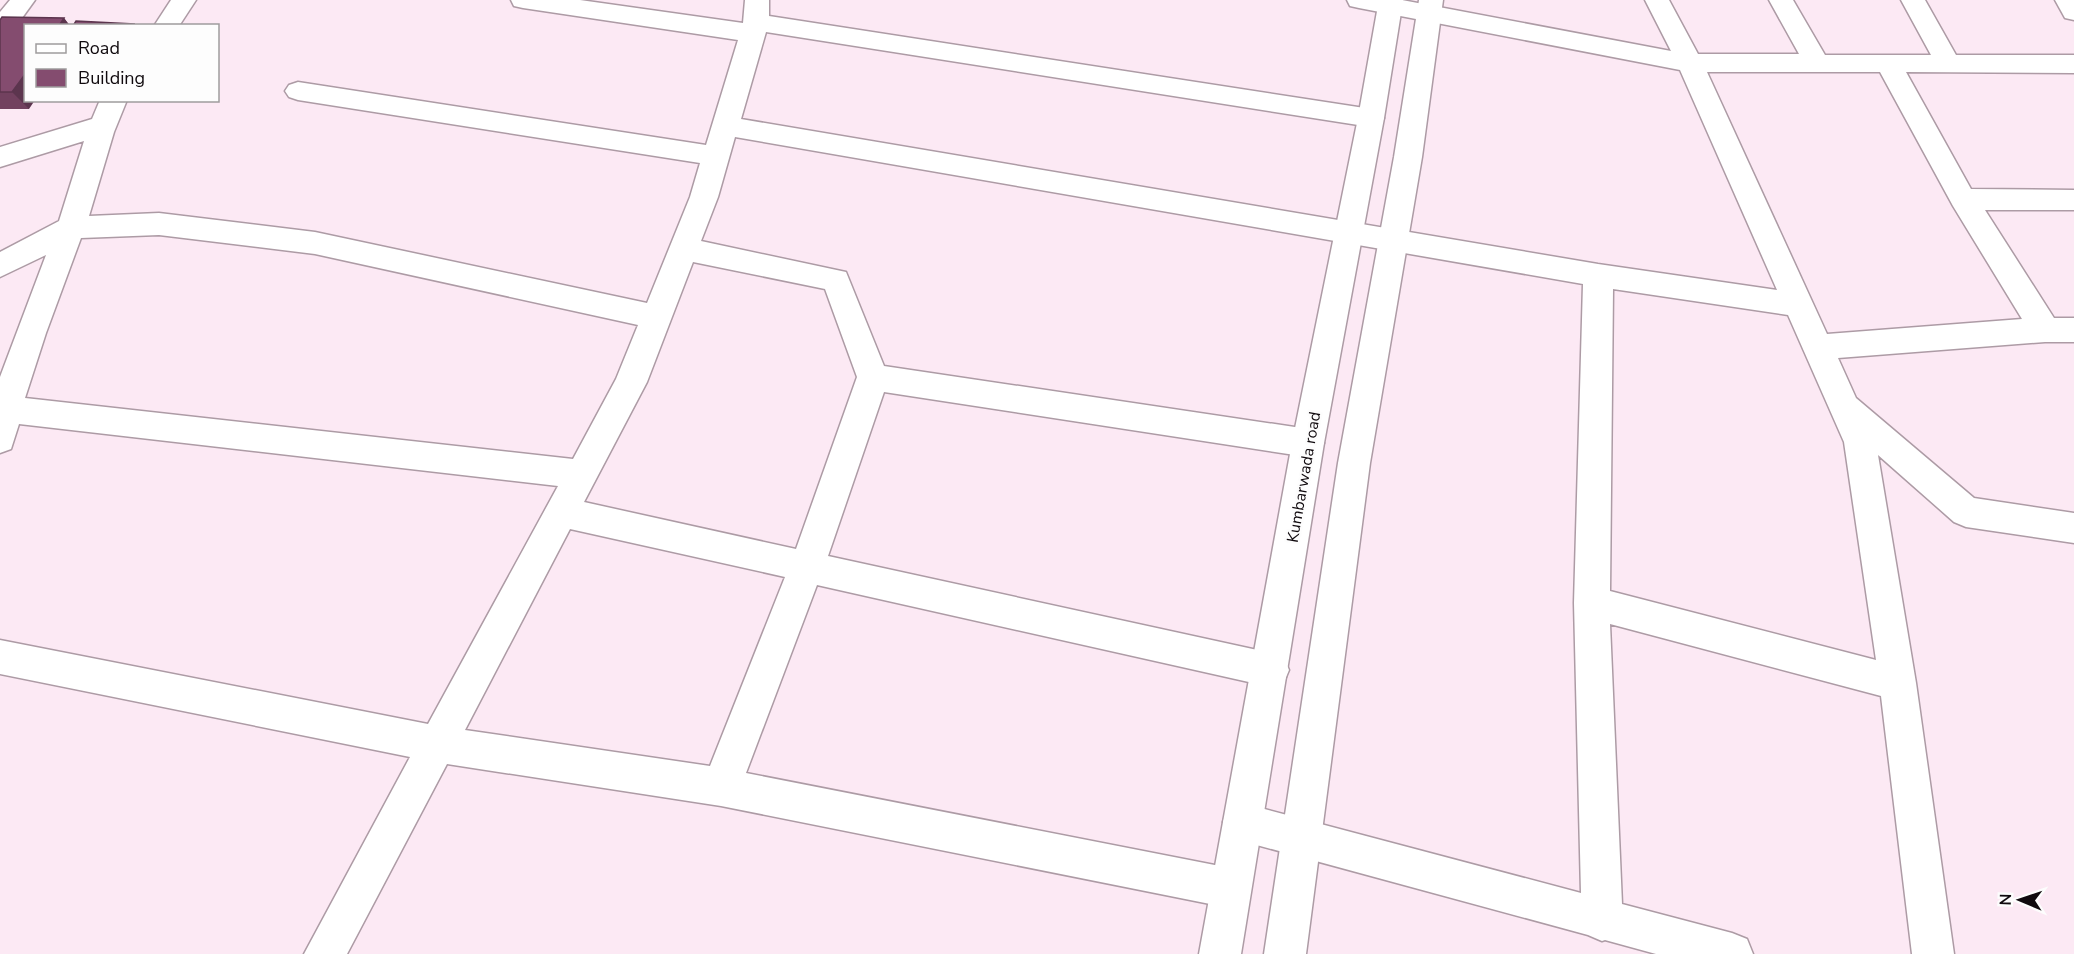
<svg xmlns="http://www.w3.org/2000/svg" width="2074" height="954" font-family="'Nunito Sans',sans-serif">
<rect width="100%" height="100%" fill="#fce9f4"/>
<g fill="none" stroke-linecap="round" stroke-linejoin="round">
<defs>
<g id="minor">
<path d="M10 0H35L9 36 0 38V12Z"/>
<path d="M171 0H196L179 26H154Z"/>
<path d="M511 0H580L743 23 745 0H769V16L1371 109 1381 111 1384 118 1381 125 1371 127 766 32 741 119 1598 264 1777 290 1680 70 1359 8 1350 6 1347 0H1402L1671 51 1645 0H1669L1698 54H1799L1769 0H1793L1825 55H1931L1901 0H1925L1956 55H2074V73L1906 72 1971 189 2074 190V210H1985L2054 318H2074V342H2045L1838 358 1856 398 1974 498 2074 513V543L1966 527 1954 522 1878 455 1916 683 1954 954H1912L1881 696 1610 624 1622 904 1732 933 1747 939 1753 954H1656L1605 940 1602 941 1588 935 1242 841 1228 836 1223 822 1228 808 1242 803 1581 893 1574 603 1583 284 735 137 718 197 701 241 846 272 884 366 1308 429 1319 433 1324 443 1319 453 1308 457 884 392 828 556 1271 653 1284 658 1289 670 1284 682 1271 687 817 585 746 773 1230 868 1244 874 1250 888 1244 902 1230 908 721 806 447 764 347 954H304L410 757 0 674V640L428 724 558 486 19 424 11 449 0 453V377L46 255 0 277V252L59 221 84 141 0 167V147L92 119 100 100H127L114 132 89 216 159 213 315 232 647 303 690 197 700 163 298 100 289 97 285 91 289 85 298 82 706 145 738 40 523 8 514 6ZM1707 72H1880L1953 206 2022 319 1827 334ZM159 235 315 254 638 325 616 379 573 459 25 398 46 333 81 238ZM693 262 825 289 857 377 796 549 584 502 647 382ZM1613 289 1788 315 1844 442 1876 660 1610 591ZM570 529 785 577 710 766 465 730Z"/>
<path d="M2055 0H2074V20L2065 18Z"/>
</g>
<g id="tertiary">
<path d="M1379 0H1403L1384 118 1324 443 1241 954H1199L1292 443 1358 118Z"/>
<path d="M1419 0H1443L1422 157 1370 463 1306 954H1264L1338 463 1394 157Z"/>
</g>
</defs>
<use href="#minor" stroke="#ad9ba5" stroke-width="3"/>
<use href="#tertiary" stroke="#ad9ba5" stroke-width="3"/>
<use href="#minor" fill="#fff" fill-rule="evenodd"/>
<use href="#tertiary" fill="#fff" fill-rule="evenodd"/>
</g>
<path fill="#72415f" d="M64 18 70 26H26L29 109H0V20Z"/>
<g fill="#5c354e">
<path d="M64 18 70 26H59Z"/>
<path d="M26 73V100H35L29 109 12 92Z"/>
</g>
<g fill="#844c6f" stroke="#5c354e" stroke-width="1.5">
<path d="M2 17 64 18 59 26H26V73L12 92H0V20Z"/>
<path d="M76 21 134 24 133 26H73Z"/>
</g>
<g text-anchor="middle" stroke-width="5" stroke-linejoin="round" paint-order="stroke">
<g font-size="16" fill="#100a0e" stroke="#fdfdfd">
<text transform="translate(1303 477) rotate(-80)" y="6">Kumbarwada road</text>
</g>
</g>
<rect x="24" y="24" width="195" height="78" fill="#fdfdfd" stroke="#9e9c9d" stroke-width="1.5"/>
<rect x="36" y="44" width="30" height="9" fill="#ffffff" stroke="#9e9c9d" stroke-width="1.5"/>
<text x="78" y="54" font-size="18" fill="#100a0e">Road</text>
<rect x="36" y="69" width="30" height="18" fill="#844c6f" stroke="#9e9c9d" stroke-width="1.5"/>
<text x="78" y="84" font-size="18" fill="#100a0e">Building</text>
<g transform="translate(2020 900) rotate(272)" stroke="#fdfdfd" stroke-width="4.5" paint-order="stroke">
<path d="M0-4.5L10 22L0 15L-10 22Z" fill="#100a0e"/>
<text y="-9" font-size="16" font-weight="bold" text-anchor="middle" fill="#100a0e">N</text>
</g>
</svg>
